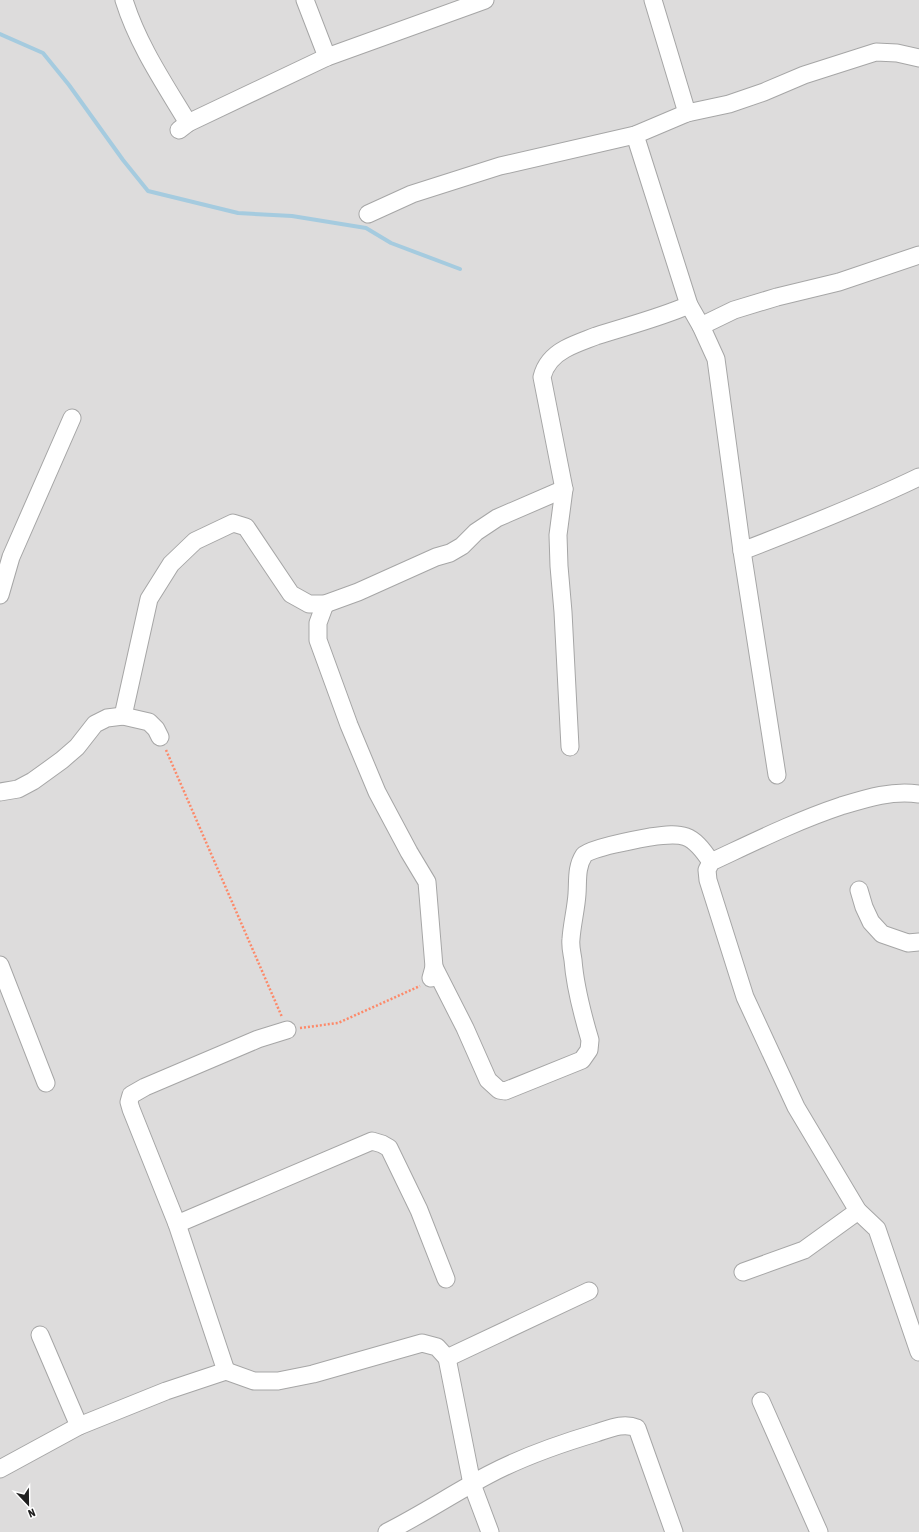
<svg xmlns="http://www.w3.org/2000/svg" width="919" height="1532" font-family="'Asap Condensed',sans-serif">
<rect width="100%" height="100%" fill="#f0eee5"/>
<rect fill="#dddcdc" x="0" y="0" width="919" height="1532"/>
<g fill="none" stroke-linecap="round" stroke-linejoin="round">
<path stroke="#a5cbdf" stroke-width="4" d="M0 34 43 53 69 85 123 160 148 191 238 213 292 216 366 228 391 243 460 269"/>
<defs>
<g id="minor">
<path d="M124 0C138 45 164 83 188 123"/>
<path d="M305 0 327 57"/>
<path d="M653 0 687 113"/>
<path d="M179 130 188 123 327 57 485 0"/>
<path d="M635 135 689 305 701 326 716 359 742 551 777 775"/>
<path d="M368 214 412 194 500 166 635 135 687 113 729 104 764 92 804 75 876 52 897 53 919 58"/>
<path d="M701 326 734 310 777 297 839 282 919 255"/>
<path d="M742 551C802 528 861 505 919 477"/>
<path d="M0 595 11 557 72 418"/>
<path d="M325 604 318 623V640L349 725 377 792 409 852 427 882 434 967 431 978"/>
<path d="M123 716 149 599 171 564 195 541 233 523 246 527 291 594 309 604H325L358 592 436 557 450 553 462 546 476 532 497 518 564 489"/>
<path d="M570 747 563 612 559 566 558 535 564 489 542 377C545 365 554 355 565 349 574 344 586 340 596 336 627 326 659 318 689 305"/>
<path d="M0 792 18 789 33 781 62 760 77 747 95 724 107 718 123 716 149 722 156 729 160 737"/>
<path d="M919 794C892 790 867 798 841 806 796 821 754 842 711 862L707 870 708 880 745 997 796 1107 858 1211 877 1229 919 1352"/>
<path d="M859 890 864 907 871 922 882 934 908 943 919 942"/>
<path d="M0 965 46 1083"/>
<path d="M434 967 465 1028 488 1080 499 1090 505 1091 582 1060 589 1050 590 1040C582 1013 575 987 573 960 572 953 570 946 571 939 572 924 576 909 577 894 578 881 576 867 584 855 589 848 639 839 650 837 683 832 692 833 711 862"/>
<path d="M177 1224 372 1141 382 1144 389 1148 419 1210 446 1279"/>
<path d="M743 1272 804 1250 858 1211"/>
<path d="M40 1335 79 1426"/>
<path d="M447 1358 589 1291"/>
<path d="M226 1371 177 1224 131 1109 129 1102 131 1095 145 1087 258 1039 287 1030"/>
<path d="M761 1401 819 1532"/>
<path d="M0 1469 79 1426 166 1391 226 1371 254 1381H278L313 1374 422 1343 437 1347 447 1358 472 1484 490 1532"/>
<path d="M387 1532C421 1515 454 1493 488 1475 522 1457 559 1444 596 1433 609 1429 623 1422 637 1428L674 1532"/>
</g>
</defs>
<use href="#minor" stroke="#a6a6a6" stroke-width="19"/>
<g stroke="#fd8969" stroke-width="2.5" stroke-dasharray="2 2" stroke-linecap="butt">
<path d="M166 750 282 1017"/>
<path d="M300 1028 338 1023 420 986"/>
</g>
<use href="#minor" stroke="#fff" stroke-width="17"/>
</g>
<g transform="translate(28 1504) rotate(158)" stroke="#ffffff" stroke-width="3" paint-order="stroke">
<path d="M0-3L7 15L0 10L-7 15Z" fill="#1f1f1f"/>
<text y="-6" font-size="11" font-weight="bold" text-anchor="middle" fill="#1f1f1f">N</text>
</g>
</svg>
